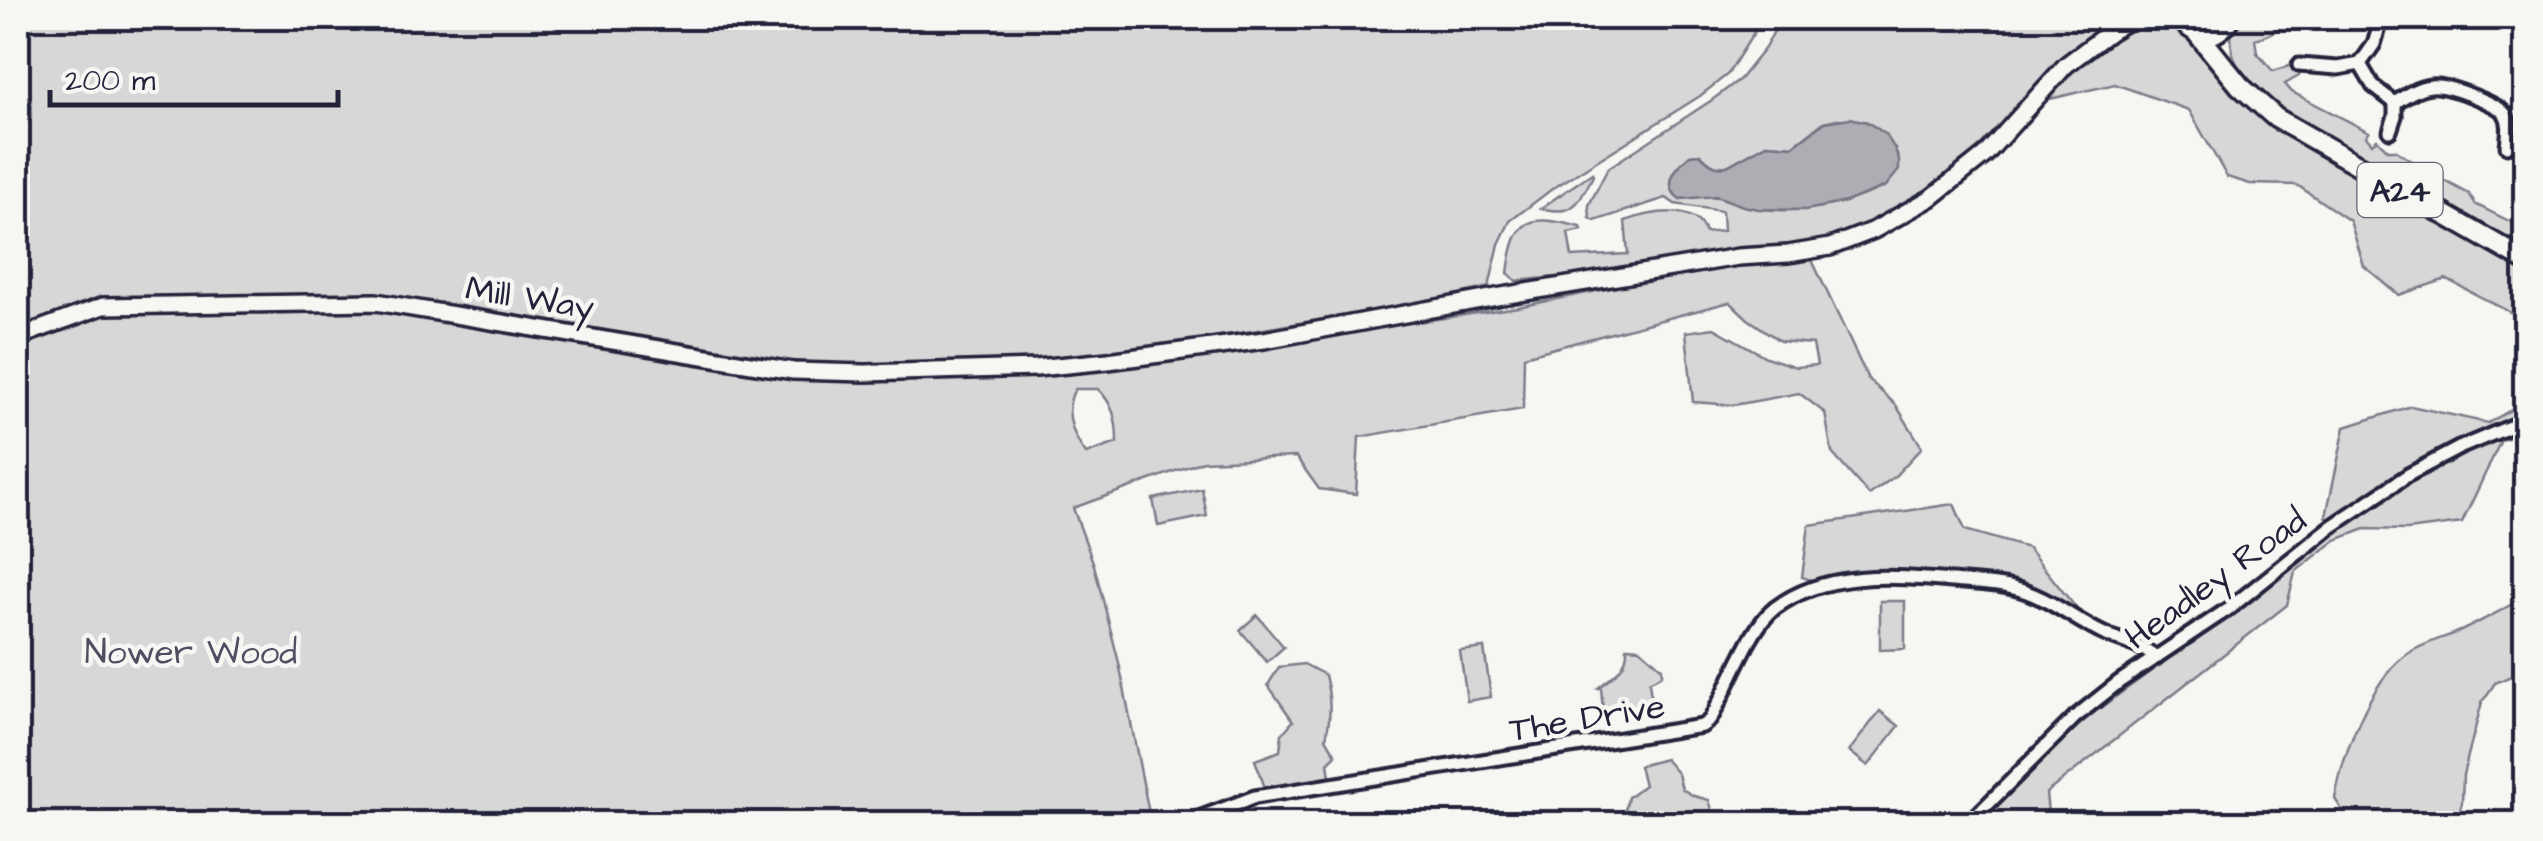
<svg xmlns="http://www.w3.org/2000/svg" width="2543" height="841" font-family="'Architects Daughter',sans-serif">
<rect width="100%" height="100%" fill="#f6f6f2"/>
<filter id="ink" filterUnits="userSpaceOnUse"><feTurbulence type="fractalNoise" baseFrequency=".01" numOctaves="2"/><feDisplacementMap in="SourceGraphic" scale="20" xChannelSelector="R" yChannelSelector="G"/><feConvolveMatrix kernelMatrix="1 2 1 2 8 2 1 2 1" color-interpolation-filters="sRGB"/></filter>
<g filter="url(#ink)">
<g fill="#d7d7d7" stroke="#7c7c89" stroke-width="2.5" fill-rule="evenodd">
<path d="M18 18H1763L1728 74 1700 96 1552 189 1510 221 1499 244 1489 287C1427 302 1362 313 1299 323 1217 337 1136 350 1053 358L1055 376 1518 307 1725 265 1795 263 1812 260 1868 379 1896 405 1922 447 1895 476 1869 495 1832 453 1825 413 1799 393 1734 405 1693 402 1686 332 1714 328 1766 357 1796 367 1817 365 1813 344 1780 341 1748 319 1730 302 1524 356 1523 409 1359 437 1356 494 1319 489 1296 457 1203 461 1073 508 1094 565 1119 663 1151 823H18ZM1075 389H1098C1114 405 1117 421 1117 443L1086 454C1072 435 1063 410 1075 389Z"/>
<path d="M1781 18H2109L2071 52 2000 130 1959 170 1872 224 1811 247 1731 251 1595 273 1516 281 1508 273C1515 216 1529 214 1581 227L1582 230 1568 233 1572 257 1628 254 1625 221C1648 213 1696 202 1705 233L1723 231 1722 211 1675 204 1666 198 1595 221 1590 218 1589 205 1608 168 1712 100 1740 79 1765 48ZM1837 119 1867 122 1886 135V186C1844 205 1802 215 1756 208 1743 207 1732 199 1719 197 1707 195 1692 198 1680 199 1661 185 1676 167 1690 155L1700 154C1708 162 1715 169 1727 166L1767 144 1793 146 1824 122Z"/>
<path d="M2241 18H2281C2279 33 2267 36 2255 39L2257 53 2273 71 2296 64 2301 71 2299 76 2285 84 2292 92 2369 132 2366 136 2372 143 2377 139 2388 150H2395L2432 174 2469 194 2475 204 2525 229V253L2283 116 2242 76 2232 53 2231 35Z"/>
<path d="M2164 22C2196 38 2217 68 2238 95L2525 268V320L2446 279 2399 295 2364 266 2350 221 2297 185 2250 184 2227 177 2189 110 2115 84 2041 101 2080 61 2122 31Z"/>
<path d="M1592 173 1593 176C1578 203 1575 217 1541 208Z"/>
<path d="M2525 402V415L2499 436 2525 426V433L2501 440 2462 523 2407 530 2365 529 2336 540 2295 572 2287 605 2046 793 2049 823 1974 824 2023 774 2092 714 2235 610 2335 531 2326 516 2345 427 2411 406 2488 423Z"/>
<path d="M1202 489 1207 516 1158 526 1153 499Z"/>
<path d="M1954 504 1965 530 2028 548 2077 609 2065 608 2039 591 2020 582 1986 577 1873 570 1814 581 1802 577 1809 525Z"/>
<path d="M2525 598V670L2495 683 2482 702 2463 775 2462 802 2456 822 2347 823 2348 819 2335 799C2342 756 2370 681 2406 655 2422 643 2445 638 2463 630 2484 620 2505 608 2525 598Z"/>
<path d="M1880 601H1905V649L1880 650Z"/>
<path d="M1257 615 1284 647 1267 662 1240 630Z"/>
<path d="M1627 647 1640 648 1662 668V675L1649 682 1652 705 1603 711 1601 688H1598C1613 676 1628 668 1627 647Z"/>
<path d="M1484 648 1491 697 1467 701 1460 651Z"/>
<path d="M1304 664 1325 675C1331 699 1331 715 1326 738L1336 755 1328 763 1330 777 1265 788 1255 760 1280 751 1282 734 1293 721 1268 685 1279 667Z"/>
<path d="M1880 711 1899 726 1868 766 1849 751Z"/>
<path d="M1665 759 1678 774 1682 789 1694 796 1709 800 1716 823H1606L1607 815 1625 810 1628 797 1644 785 1639 766Z"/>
</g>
<path fill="#adadb3" stroke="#757583" stroke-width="2.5" d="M1850 118 1867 122 1878 129 1886 135 1895 149 1899 161V170L1886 186 1846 202 1806 210 1758 209 1743 206 1716 196 1680 199C1661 185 1676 167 1690 155L1700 154C1708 162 1715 169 1727 166L1767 144 1793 146 1825 122Z"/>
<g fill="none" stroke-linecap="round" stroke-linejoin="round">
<defs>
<g id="minor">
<path d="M2382 18 2374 44 2360 64 2373 86 2395 103V116L2390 131"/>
<path d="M2299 65 2338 68 2360 64"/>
<path d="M2395 103C2406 95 2418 87 2431 86 2445 84 2498 103 2505 114 2511 123 2508 136 2507 146"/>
<path d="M1183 824 1255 797 1702 726 1710 720C1728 689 1749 628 1775 608 1825 570 1893 576 1952 581 1972 583 1994 583 2013 588 2045 595 2073 619 2102 633 2120 642 2141 644 2156 658"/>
<path d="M1968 824 2075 717 2119 682 2231 607 2331 527 2408 475 2459 448 2526 420"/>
</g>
<path id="secondary" d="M18 337 103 306 376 302 793 371 865 373 1036 368 1108 361 1264 340 1502 296 1738 257 1788 254 1830 247 1874 230 1931 198 1985 155 2066 65 2111 31 2129 20 2154 18"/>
<g id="trunk">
<path d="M2179 18C2197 37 2214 43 2230 18"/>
<path d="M2197 33 2240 86 2276 118 2526 261"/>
</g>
</defs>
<use href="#minor" stroke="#22223b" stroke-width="19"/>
<use href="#secondary" stroke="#22223b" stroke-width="22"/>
<use href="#trunk" stroke="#22223b" stroke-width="25"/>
<use href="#minor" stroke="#f6f6f2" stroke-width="11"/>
<use href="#secondary" stroke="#f6f6f2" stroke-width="15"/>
<use href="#trunk" stroke="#f6f6f2" stroke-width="18"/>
</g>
</g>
<g text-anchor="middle" stroke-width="9" stroke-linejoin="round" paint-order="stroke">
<rect fill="#f6f6f2" stroke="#626272" stroke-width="2.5" x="2357.5" y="163" width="85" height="54" rx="8"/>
<g font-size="32" font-weight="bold" fill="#22223b">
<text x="2400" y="201">A24</text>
</g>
<g font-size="35" fill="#22223b" stroke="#f6f6f2">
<text transform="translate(530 297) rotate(9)" y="12">Mill Way</text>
<text transform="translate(2215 578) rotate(-36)" y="12">Headley Road</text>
<text transform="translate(1587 717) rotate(-9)" y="12">The Drive</text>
</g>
<g font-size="35" fill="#4f4f62" stroke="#f6f6f2">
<text x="191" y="663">Nower Wood</text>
</g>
</g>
<rect width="2543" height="841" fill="none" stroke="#f6f6f2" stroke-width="60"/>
<rect x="30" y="30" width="2483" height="781" fill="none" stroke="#22223b" stroke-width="4" filter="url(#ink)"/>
<path d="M50 90v15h288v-15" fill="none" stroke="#22223b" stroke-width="5"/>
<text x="65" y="90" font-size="30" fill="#22223b" stroke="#f6f6f2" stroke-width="8" paint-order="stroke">200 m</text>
</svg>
